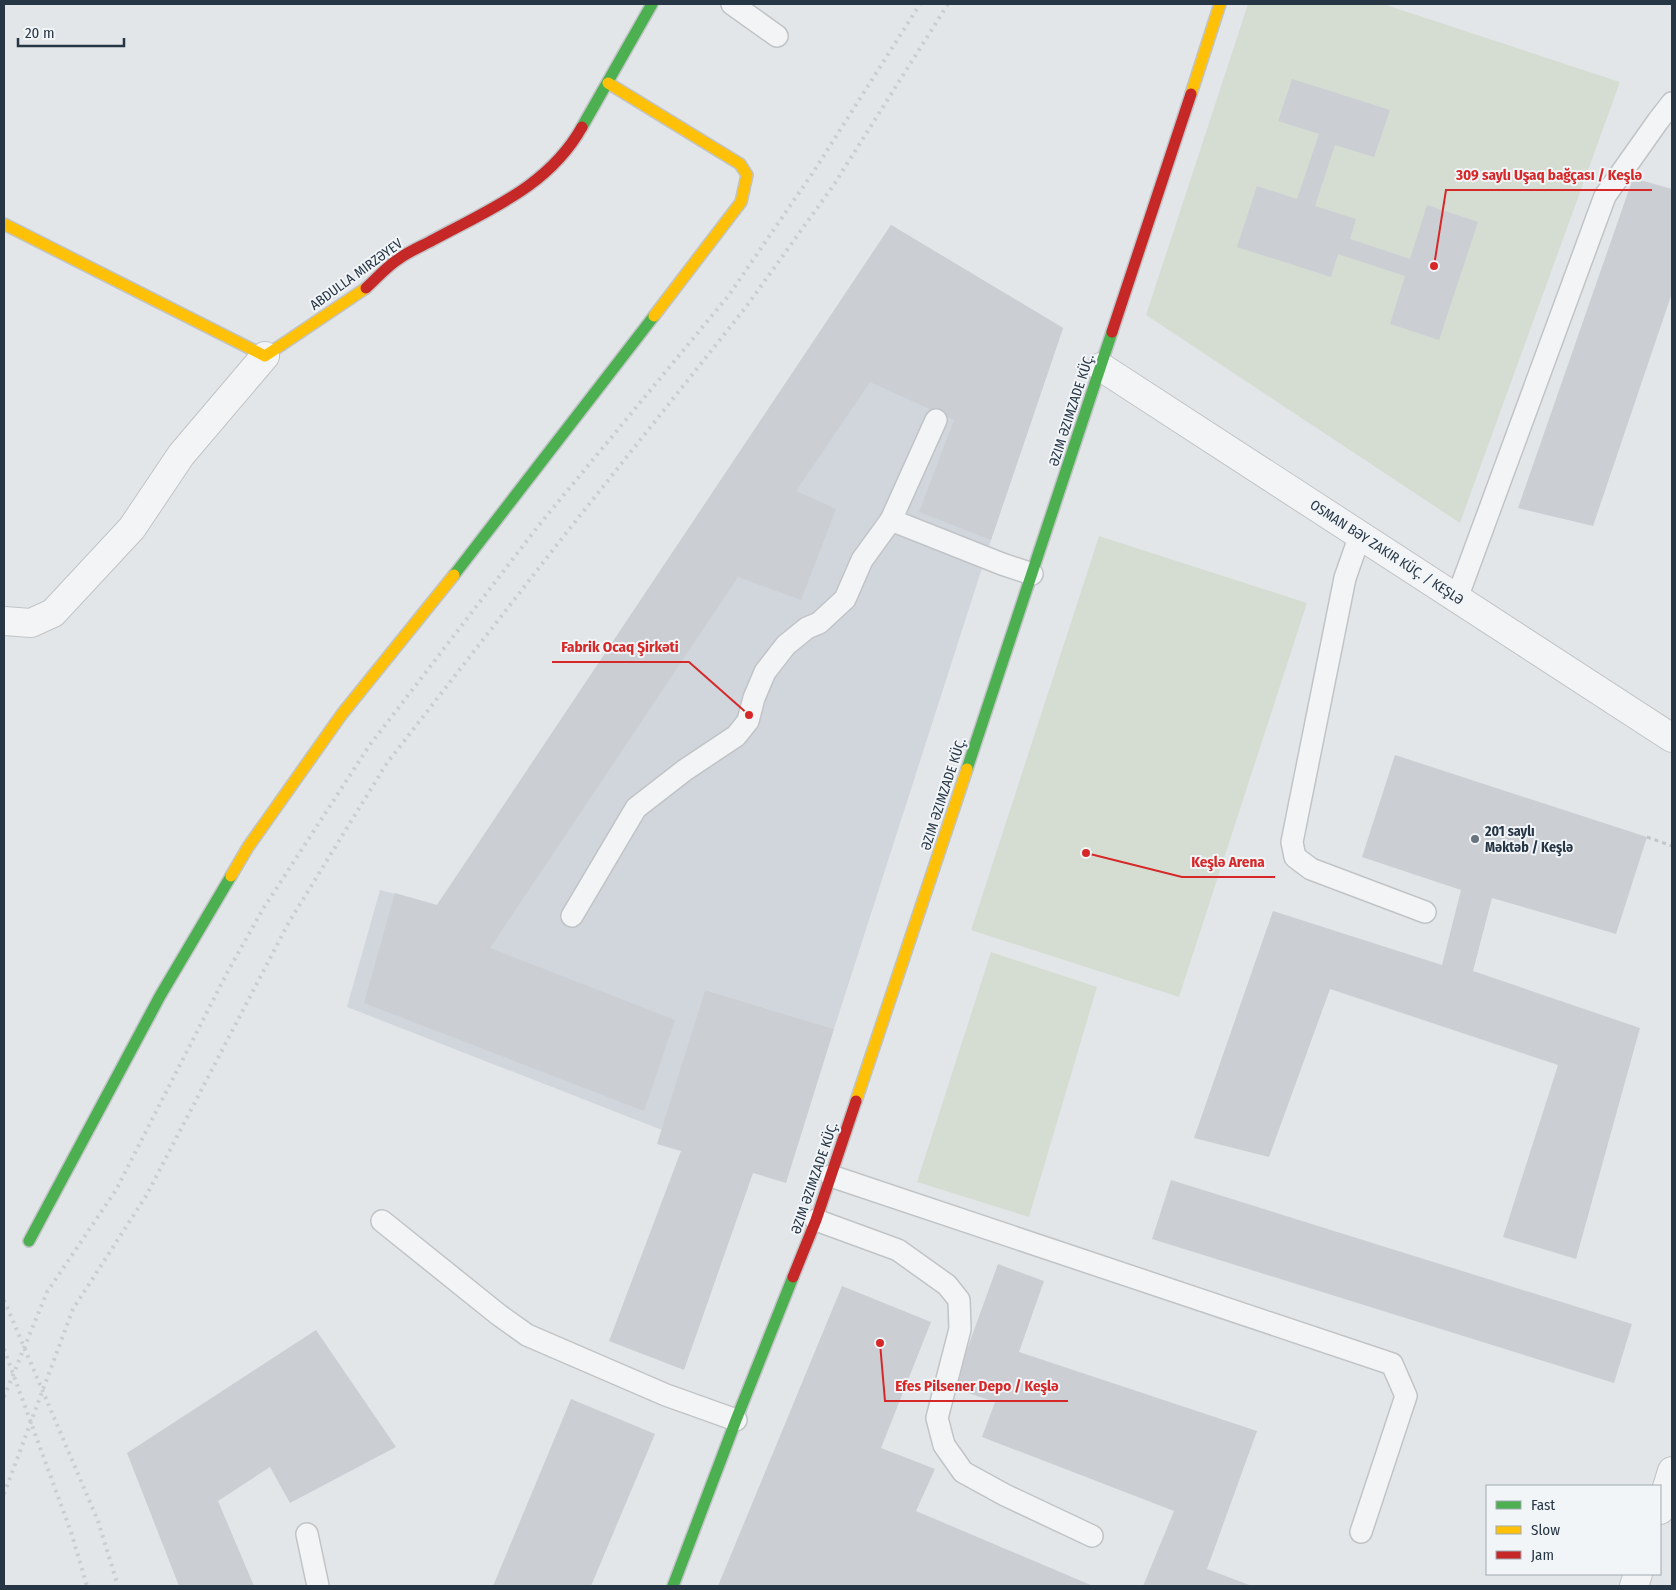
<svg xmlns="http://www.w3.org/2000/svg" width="1676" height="1590" font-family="'Fira Sans Condensed',sans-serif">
<rect width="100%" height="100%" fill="#e3e6e9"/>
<path fill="#d0d6dc" d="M891 225 1063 328 991 540 834 1029 705 990 662 1130 347 1007 380 890 437 905Z"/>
<g fill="#d5ddd3">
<path d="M1248 4H1383L1620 82 1460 523 1146 315Z"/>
<path d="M1099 536 1307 603 1179 997 971 930Z"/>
<path d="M991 952 1097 987 1029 1217 917 1182Z"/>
</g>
<g fill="#cbced2">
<path d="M1292 79 1390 110 1374 157 1335 145 1315 206 1356 219 1350 239 1410 259 1427 205 1478 222 1439 340 1390 324 1405 276 1338 254 1331 277 1237 247 1257 186 1297 199 1319 134 1278 121Z"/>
<path d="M1633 178 1672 189V293L1593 526 1518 508Z"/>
<path d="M891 225 1063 328 991 540 919 512 954 420 870 382 796 491 836 509 801 600 738 577 490 948 675 1020 644 1111 364 1003 395 893 437 905Z"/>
<path d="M1395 755 1647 837 1616 934 1492 898 1473 971 1640 1028 1576 1259 1503 1237 1558 1065 1330 989 1269 1157 1194 1138 1273 911 1442 965 1461 890 1362 857Z"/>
<path d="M705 990 834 1029 786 1183 753 1173 684 1370 609 1341 681 1151 657 1144Z"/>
<path d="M1171 1180 1632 1324 1614 1383 1152 1239Z"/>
<path d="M998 1264 1044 1281 1019 1352 1257 1431 1207 1569 1252 1586H1143L1174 1511 982 1437 995 1402 953 1388Z"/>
<path d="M842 1286 931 1322 881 1448 935 1469 916 1511 1093 1586H718Z"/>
<path d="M316 1330 396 1447 290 1503 270 1467 218 1501 254 1586H179L127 1453Z"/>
<path d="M571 1399 655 1434 591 1586H493Z"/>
</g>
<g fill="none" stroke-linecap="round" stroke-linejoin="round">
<defs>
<g id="lane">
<path d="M732 4 777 36"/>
<path d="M891 520 936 420"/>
<path d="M1360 535 1345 578 1292 842 1295 857 1311 869 1425 912"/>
<path d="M1457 598 1605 196 1658 121 1672 103"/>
<path d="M572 916 636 808 685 770 736 736 748 721 754 698 765 672 786 645 807 628 819 623 845 599 862 560 891 520 1002 564 1032 574"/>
<path d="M831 1176 1392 1364 1406 1396 1361 1532"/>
<path d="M816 1220 898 1250 947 1285 959 1300 960 1329 937 1418 944 1445 963 1472 1005 1495 1092 1536"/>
<path d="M382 1221 499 1315 527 1335 666 1395 736 1420"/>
<path d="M307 1534 318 1586"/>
</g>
<g id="street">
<path d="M1101 367 1672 738"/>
<path d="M4 621 31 623 53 613 132 528 181 455 265 356"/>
<path d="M1660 1510 1672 1471"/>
<path d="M1634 1586 1638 1574"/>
</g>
<g id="fast">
<path d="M582 127 652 4"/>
<path d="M454 575 654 316"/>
<path d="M967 769 1112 332"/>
<path d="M29 1241 160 996 231 876"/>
<path d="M673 1586 736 1420 793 1277"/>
</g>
<g id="slow">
<path d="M608 83 740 164 747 175 741 202 654 316"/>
<path d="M1191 94 1220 4"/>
<path d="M4 224 265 356 366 288"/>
<path d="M231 876 248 847 342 714 454 575"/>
<path d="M856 1101 967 769"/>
</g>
<g id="jam">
<path d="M366 288C377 278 387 266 400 258 410 251 422 246 433 240 490 209 549 186 582 127"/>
<path d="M1112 332 1191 94"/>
<path d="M793 1277 816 1220 856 1101"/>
</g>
</defs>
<use href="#lane" stroke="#c1c4c7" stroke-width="24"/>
<use href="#street" stroke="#c1c4c7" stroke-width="30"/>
<use href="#fast" stroke="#c1c4c7" stroke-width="14"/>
<use href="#slow" stroke="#c1c4c7" stroke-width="14"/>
<use href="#jam" stroke="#c1c4c7" stroke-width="14"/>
<path stroke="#c1c6c9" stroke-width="3" stroke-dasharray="4 4" stroke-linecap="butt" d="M1647 837 1672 846"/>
<use href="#lane" stroke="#f3f4f5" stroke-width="21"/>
<use href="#street" stroke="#f3f4f5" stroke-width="28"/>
<use href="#fast" stroke="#4caf50" stroke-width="11"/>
<use href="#slow" stroke="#ffc107" stroke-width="11"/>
<use href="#jam" stroke="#c62828" stroke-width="11"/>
<g stroke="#cbced1" stroke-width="4" stroke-dasharray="2.5 5" stroke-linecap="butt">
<path d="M4 1300 98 1521 118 1586"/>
<path d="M4 1349 71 1532 87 1586"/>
<path d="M4 1397 47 1292 116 1190 228 971 263 909 369 746 539 525 729 295 814 171 920 4"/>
<path d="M4 1494 73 1309 146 1196 289 922 387 763 563 537 746 307 833 186 948 4"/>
</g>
</g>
<circle fill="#69747e" stroke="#f1f5f8" stroke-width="2" cx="1475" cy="839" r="5"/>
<g text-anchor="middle" stroke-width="4" stroke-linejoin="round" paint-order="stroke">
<g font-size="14" fill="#273645" stroke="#f1f5f8">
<text transform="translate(356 274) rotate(-36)" y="5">ABDULLA MIRZƏYEV</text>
<text transform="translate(1071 410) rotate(-72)" y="5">ƏZIM ƏZIMZADE KÜÇ.</text>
<text transform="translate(1387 552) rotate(33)" y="5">OSMAN BƏY ZAKIR KÜÇ. / KEŞLƏ</text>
<text transform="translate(943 794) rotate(-72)" y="5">ƏZIM ƏZIMZADE KÜÇ.</text>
<text transform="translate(814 1178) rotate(-71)" y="5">ƏZIM ƏZIMZADE KÜÇ.</text>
</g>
<g font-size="14" font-weight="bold" fill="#273645" stroke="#f1f5f8" text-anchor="start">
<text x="1485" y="836">201 saylı<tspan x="1485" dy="16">Məktəb / Keşlə</tspan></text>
</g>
</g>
<path fill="none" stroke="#d62828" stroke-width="2" d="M1434 266L1446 190H1652M749 715L689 662H552M1086 853L1182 877H1275M880 1343L885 1401H1068"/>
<g fill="#d62828" stroke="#f1f5f8" stroke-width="2">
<circle cx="1434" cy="266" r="5"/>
<circle cx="749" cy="715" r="5"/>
<circle cx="1086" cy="853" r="5"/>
<circle cx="880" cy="1343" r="5"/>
</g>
<g font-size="15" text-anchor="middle" font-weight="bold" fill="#d62828" stroke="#f1f5f8" stroke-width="4" stroke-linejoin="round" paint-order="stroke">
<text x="1549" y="180">309 saylı Uşaq bağçası / Keşlə</text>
<text x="620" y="652">Fabrik Ocaq Şirkəti</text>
<text x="1228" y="867">Keşlə Arena</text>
<text x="977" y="1391">Efes Pilsener Depo / Keşlə</text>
</g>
<rect width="1676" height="1590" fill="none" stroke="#273645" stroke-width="10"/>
<rect x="1486" y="1485" width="175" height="90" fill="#f1f5f8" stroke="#a0a9b0"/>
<rect x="1496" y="1501" width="25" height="8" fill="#4caf50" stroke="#a0a9b0"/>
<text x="1531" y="1510" font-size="15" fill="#273645">Fast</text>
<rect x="1496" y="1526" width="25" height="8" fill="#ffc107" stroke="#a0a9b0"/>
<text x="1531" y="1535" font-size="15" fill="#273645">Slow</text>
<rect x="1496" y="1551" width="25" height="8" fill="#c62828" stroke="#a0a9b0"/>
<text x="1531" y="1560" font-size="15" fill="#273645">Jam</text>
<path d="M18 38v8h106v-8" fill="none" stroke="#273645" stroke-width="2.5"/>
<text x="25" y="38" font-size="15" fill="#273645" stroke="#f1f5f8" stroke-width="4" paint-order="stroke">20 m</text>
</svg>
